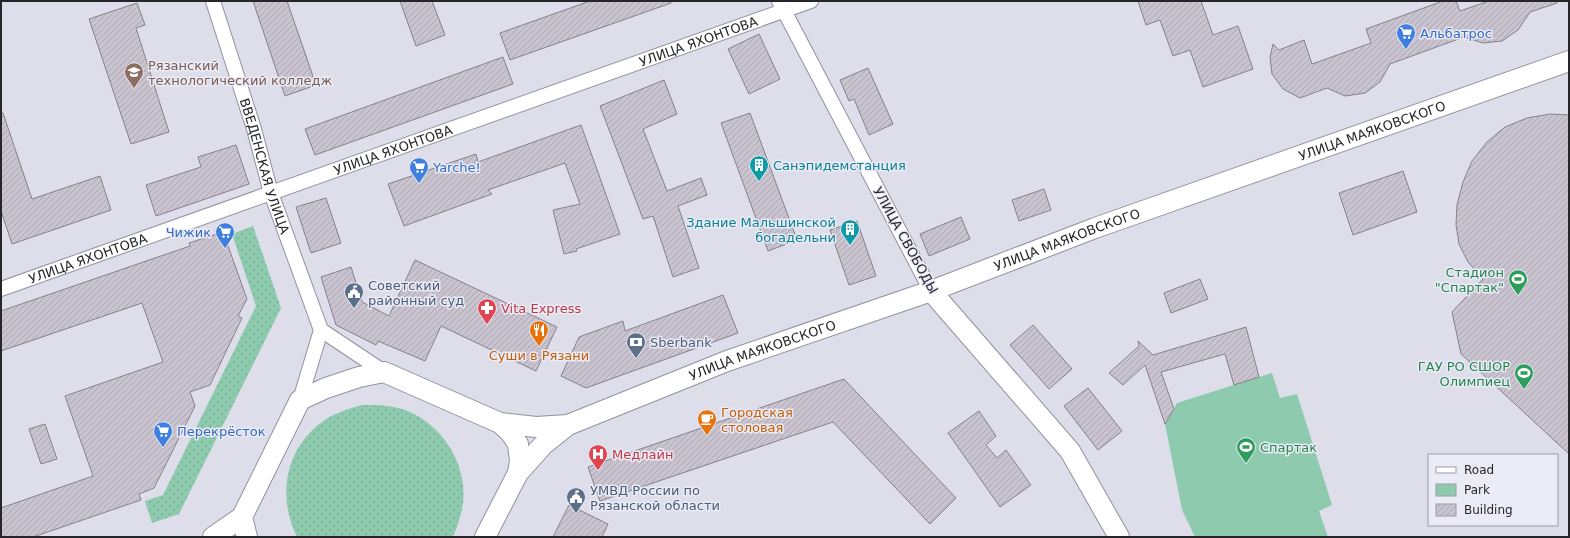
<svg xmlns="http://www.w3.org/2000/svg" width="1570" height="538" font-family="'DejaVu Sans',sans-serif">
<defs>
<pattern id="grass-dots" width="8" height="8" patternUnits="userSpaceOnUse"><rect width="8" height="8" fill="#8ecaae"/><path d="M2 2h.1M6 6h.1" fill="none" stroke="#7aad96" stroke-width="1.8" stroke-linecap="round"/></pattern>
<pattern id="building-hatch" width="6" height="6" patternUnits="userSpaceOnUse"><rect width="6" height="6" fill="#c8c3ce"/><path d="M-1 1l2-2M0 6l6-6M5 7l2-2" fill="none" stroke="#aca7b1"/></pattern>
</defs>
<rect width="100%" height="100%" fill="#dddeea"/>
<g fill="url(#grass-dots)">
<path d="M253 226 281 308 179 514 152 523 145 501 163 495 256 306 232 234Z"/>
<path d="M362 405C378 405 395 405 410 412 450 430 474 478 459 520 457 526 456 532 452 537H297C277 497 285 449 322 422 334 413 348 409 362 405Z"/>
</g>
<path fill="#8ecaae" d="M1272 373 1280 398 1297 394 1332 505 1319 511 1328 537H1195L1182 510 1165 424 1177 403Z"/>
<g fill="url(#building-hatch)" stroke="#86818b">
<path d="M253 1H287L316 85 285 96Z"/>
<path d="M400 1H432L445 35 416 46Z"/>
<path d="M590 1H671V3L510 60 500 33Z"/>
<path d="M1138 1H1201L1213 35 1238 26 1253 69 1203 87 1190 50 1173 56 1160 20 1146 25Z"/>
<path d="M1443 1H1456L1460 11 1489 1H1557V3L1530 12 1518 30 1502 41 1483 43 1464 37 1390 64 1380 82 1365 93 1345 96 1327 88 1300 98 1283 89 1272 74 1270 57 1273 44 1279 50 1304 40 1312 64 1371 43 1366 29Z"/>
<path d="M137 3 145 25 136 28 169 132 131 144 89 19Z"/>
<path d="M759 34 780 79 749 94 728 49Z"/>
<path d="M503 57 513 84 315 155 305 129Z"/>
<path d="M868 68 893 124 869 135 854 99 849 101 840 80Z"/>
<path d="M664 80 677 114 643 129 667 191 701 178 707 195 678 206 699 268 673 277 653 216 643 219 600 106Z"/>
<path d="M1 113H3L32 199 100 176 111 210 12 244 1 211Z"/>
<path d="M750 113 797 240 768 251 721 123Z"/>
<path d="M1550 114 1569 115V454L1461 354 1452 312 1483 279 1468 262 1459 244 1456 225 1457 205 1463 182 1472 161 1487 142 1505 127 1527 118Z"/>
<path d="M581 125 620 234 576 249 577 251 564 254 553 210 580 204 565 163 488 190 492 194 404 226 388 184 476 154 478 162Z"/>
<path d="M236 145 249 184 156 216 146 185 201 167 198 157Z"/>
<path d="M1403 171 1417 212 1353 235 1339 193Z"/>
<path d="M1044 189 1051 210 1019 221 1012 200Z"/>
<path d="M326 198 341 243 311 253 296 207Z"/>
<path d="M961 217 970 239 929 256 920 234Z"/>
<path d="M857 221 876 276 849 285 830 230Z"/>
<path d="M223 232 247 299 238 316 242 318 210 385 190 392 195 406 154 488 139 494 141 500 33 537H1V508L93 476 65 396 163 362 142 303 1 351V311L190 246 189 243Z"/>
<path d="M415 260 557 327 536 371 441 326 425 361 378 341 376 345 336 325 321 277 351 267 362 302 389 316Z"/>
<path d="M1200 279 1208 299 1171 313 1164 293Z"/>
<path d="M723 295 738 333 586 388 561 376 579 337 623 321 625 331Z"/>
<path d="M1033 325 1072 369 1049 389 1010 345Z"/>
<path d="M1246 327 1259 377 1234 385 1225 354 1161 372 1174 409 1165 424 1145 365 1123 385 1109 373 1139 346 1138 341 1153 355Z"/>
<path d="M844 379 956 498 930 524 833 422 600 501 588 467Z"/>
<path d="M1088 388 1122 431 1098 450 1064 406Z"/>
<path d="M979 411 996 436 986 445 997 458 1006 450 1031 485 1000 507 948 433Z"/>
<path d="M45 424 57 459 41 464 29 429Z"/>
<path d="M569 505 608 524 602 537H553Z"/>
</g>
<g fill="none" stroke-linecap="round" stroke-linejoin="round">
<defs>
<g id="street">
<path id="s1" d="M213 1 254 129 271 193 321 330 300 400"/>
<path d="M779 1 931 291"/>
<path id="s2" d="M1 289 811 1"/>
<path d="M321 330 384 372"/>
</g>
<g id="secondary">
<path d="M931 291 1070 451 1119 537"/>
<path d="M500 423 536 427 568 425"/>
<path id="s3" d="M518 473 543 445 568 425 727 361 931 291 1095 228 1569 61"/>
<path d="M213 537 242 517"/>
<path d="M247 537 242 517 300 400 326 388 359 377 384 372 500 423 510 432 518 444 520 461 518 473 485 537"/>
</g>
</defs>
<use href="#street" stroke="#91929d" stroke-width="16"/>
<use href="#secondary" stroke="#91929d" stroke-width="22"/>
<use href="#street" stroke="#fff" stroke-width="14"/>
<use href="#secondary" stroke="#fff" stroke-width="20"/>
</g>
<defs>
<symbol id="supermarket-pin" viewBox="-11 -11 22 30"><path d="M0 17L-7.5 6A9.5 9.5 0 1 1 7.5 6Z" fill="#3f7fe0" stroke="#eaebf7"/><path d="M-6-5.5h2.5l.6 2H6L4.5 2H-2.5L-4.4-4H-6ZM-1.5 3.2a1.3 1.3 0 1 0 .1 0ZM3 3.2a1.3 1.3 0 1 0 .1 0Z" fill="#fff"/></symbol>
<symbol id="university-pin" viewBox="-11 -11 22 30"><path d="M0 17L-7.5 6A9.5 9.5 0 1 1 7.5 6Z" fill="#8d6e63" stroke="#eaebf7"/><path d="M0-5L7-2L0 1L-7-2ZM-4 1L0 2.5L4 1V4Q0 6-4 4Z" fill="#fff"/></symbol>
<symbol id="building-pin" viewBox="-11 -11 22 30"><path d="M0 17L-7.5 6A9.5 9.5 0 1 1 7.5 6Z" fill="#0f9aa8" stroke="#eaebf7"/><path d="M-4-6H4V6H1V3H-1V6H-4ZM-2.5-4.3h1.7v1.8h-1.7ZM.8-4.3h1.7v1.8H.8ZM-2.5-1h1.7V.8h-1.7ZM.8-1h1.7V.8H.8Z" fill="#fff"/></symbol>
<symbol id="stadium-pin" viewBox="-11 -11 22 30"><path d="M0 17L-7.5 6A9.5 9.5 0 1 1 7.5 6Z" fill="#2e9e5b" stroke="#eaebf7"/><path d="M0-5a6.5 5 0 1 0 0 10a6.5 5 0 1 0 0-10ZM-3.5-1.8h7v3.6h-7Z" fill="#fff"/></symbol>
<symbol id="civic-pin" viewBox="-11 -11 22 30"><path d="M0 17L-7.5 6A9.5 9.5 0 1 1 7.5 6Z" fill="#5c6f8a" stroke="#eaebf7"/><path d="M-.6-6.5H3V-4.5H.6V-3L4-1V1h2V6H-6V1h2V-1L-.6-3ZM-1.2 2.5V6h2.4V2.5Z" fill="#fff"/></symbol>
<symbol id="pharmacy-pin" viewBox="-11 -11 22 30"><path d="M0 17L-7.5 6A9.5 9.5 0 1 1 7.5 6Z" fill="#e0444e" stroke="#eaebf7"/><path d="M-2-6h4v4h4v4h-4v4h-4v-4h-4v-4h4Z" fill="#fff"/></symbol>
<symbol id="restaurant-pin" viewBox="-11 -11 22 30"><path d="M0 17L-7.5 6A9.5 9.5 0 1 1 7.5 6Z" fill="#e8710a" stroke="#eaebf7"/><path d="M-5-6h1v4h1v-4h1v4h1v-4h1v5L-1.5 .5V6h-2V.5L-5-1ZM5-6V6H3V1.5H1.5Q1.5-4 5-6Z" fill="#fff"/></symbol>
<symbol id="bank-pin" viewBox="-11 -11 22 30"><path d="M0 17L-7.5 6A9.5 9.5 0 1 1 7.5 6Z" fill="#5c6f8a" stroke="#eaebf7"/><path d="M-6-4H6V4H-6ZM0-2.3a2.3 2.3 0 1 0 0 4.6a2.3 2.3 0 1 0 0-4.6Z" fill="#fff"/></symbol>
<symbol id="cafe-pin" viewBox="-11 -11 22 30"><path d="M0 17L-7.5 6A9.5 9.5 0 1 1 7.5 6Z" fill="#e8710a" stroke="#eaebf7"/><path d="M-5.5-4.5H6V0H3Q3 3.5 0 3.5H-2.5Q-5.5 3.5-5.5 0ZM3-3.2v2h1.7v-2ZM-6 4.5H4V6H-6Z" fill="#fff"/></symbol>
<symbol id="hospital-pin" viewBox="-11 -11 22 30"><path d="M0 17L-7.5 6A9.5 9.5 0 1 1 7.5 6Z" fill="#e0444e" stroke="#eaebf7"/><path d="M-5-5h3v3.5h4V-5h3V5h-3V1.5h-4V5h-3Z" fill="#fff"/></symbol>
</defs>
<g fill-rule="evenodd">
<use href="#supermarket-pin" x="1395" y="22" width="22" height="30"/>
<use href="#university-pin" x="123" y="61" width="22" height="30"/>
<use href="#building-pin" x="748" y="154" width="22" height="30"/>
<use href="#supermarket-pin" x="408" y="156" width="22" height="30"/>
<use href="#building-pin" x="839" y="218" width="22" height="30"/>
<use href="#supermarket-pin" x="214" y="221" width="22" height="30"/>
<use href="#stadium-pin" x="1507" y="268" width="22" height="30"/>
<use href="#civic-pin" x="343" y="281" width="22" height="30"/>
<use href="#pharmacy-pin" x="476" y="297" width="22" height="30"/>
<use href="#restaurant-pin" x="528" y="319" width="22" height="30"/>
<use href="#bank-pin" x="625" y="331" width="22" height="30"/>
<use href="#stadium-pin" x="1513" y="362" width="22" height="30"/>
<use href="#cafe-pin" x="696" y="408" width="22" height="30"/>
<use href="#supermarket-pin" x="152" y="420" width="22" height="30"/>
<use href="#stadium-pin" x="1235" y="436" width="22" height="30"/>
<use href="#hospital-pin" x="587" y="443" width="22" height="30"/>
<use href="#civic-pin" x="565" y="486" width="22" height="30"/>
</g>
<g text-anchor="middle" stroke-width="3" stroke-linejoin="round" paint-order="stroke">
<g font-size="13" fill="#366cbe" stroke="#eaebf7" text-anchor="start">
<text x="1420" y="38">Альбатрос</text>
<text x="433" y="172">Yarche!</text>
<text x="211" y="237" text-anchor="end">Чижик</text>
<text x="177" y="436">Перекрёсток</text>
</g>
<g font-size="13" fill="#26262a" stroke="#eaebf7">
<text dy="5" stroke="none"><textPath href="#s2" startOffset="740">УЛИЦА ЯХОНТОВА</textPath></text>
<text dy="5" stroke="none"><textPath href="#s3" startOffset="926">УЛИЦА МАЯКОВСКОГО</textPath></text>
<text dy="5" stroke="none"><textPath href="#s2" startOffset="416">УЛИЦА ЯХОНТОВА</textPath></text>
<text dy="5" stroke="none"><textPath href="#s1" startOffset="173">ВВЕДЕНСКАЯ УЛИЦА</textPath></text>
<text transform="translate(906 240) rotate(61)" y="5">УЛИЦА СВОБОДЫ</text>
<text dy="5" stroke="none"><textPath href="#s3" startOffset="602">УЛИЦА МАЯКОВСКОГО</textPath></text>
<text dy="5" stroke="none"><textPath href="#s2" startOffset="92">УЛИЦА ЯХОНТОВА</textPath></text>
<text dy="5" stroke="none"><textPath href="#s3" startOffset="278">УЛИЦА МАЯКОВСКОГО</textPath></text>
</g>
<g font-size="13" fill="#785e54" stroke="#eaebf7" text-anchor="start">
<text x="148" y="70">Рязанский<tspan x="148" dy="15">технологический колледж</tspan></text>
</g>
<g font-size="13" fill="#0d838f" stroke="#eaebf7" text-anchor="start">
<text x="773" y="170">Санэпидемстанция</text>
<text x="836" y="227" text-anchor="end">Здание Мальшинской<tspan x="836" dy="15">богадельни</tspan></text>
</g>
<g font-size="13" fill="#27864d" stroke="#eaebf7" text-anchor="end">
<text x="1504" y="277">Стадион<tspan x="1504" dy="15">"Спартак"</tspan></text>
<text x="1510" y="371">ГАУ РО СШОР<tspan x="1510" dy="15">Олимпиец</tspan></text>
<text x="1260" y="452" text-anchor="start">Спартак</text>
</g>
<g font-size="13" fill="#4e5e75" stroke="#eaebf7" text-anchor="start">
<text x="368" y="290">Советский<tspan x="368" dy="15">районный суд</tspan></text>
<text x="650" y="347">Sberbank</text>
<text x="590" y="495">УМВД России по<tspan x="590" dy="15">Рязанской области</tspan></text>
</g>
<g font-size="13" fill="#be3a42" stroke="#eaebf7" text-anchor="start">
<text x="501" y="313">Vita Express</text>
<text x="612" y="459">Медлайн</text>
</g>
<g font-size="13" fill="#c56008" stroke="#eaebf7">
<text x="539" y="360">Суши в Рязани</text>
<text x="721" y="417" text-anchor="start">Городская<tspan x="721" dy="15">столовая</tspan></text>
</g>
</g>
<rect width="1570" height="538" fill="none" stroke="#26262a" stroke-width="4"/>
<rect x="1428" y="454" width="130" height="72" fill="#eaebf7" stroke="#9c9ca5"/>
<rect x="1436" y="467" width="20" height="6" fill="#ffffff" stroke="#9c9ca5"/>
<text x="1464" y="474" font-size="12" fill="#26262a">Road</text>
<rect x="1436" y="484" width="20" height="12" fill="#8ecaae" stroke="#9c9ca5"/>
<text x="1464" y="494" font-size="12" fill="#26262a">Park</text>
<rect x="1436" y="504" width="20" height="12" fill="url(#building-hatch)" stroke="#9c9ca5"/>
<text x="1464" y="514" font-size="12" fill="#26262a">Building</text>
</svg>
